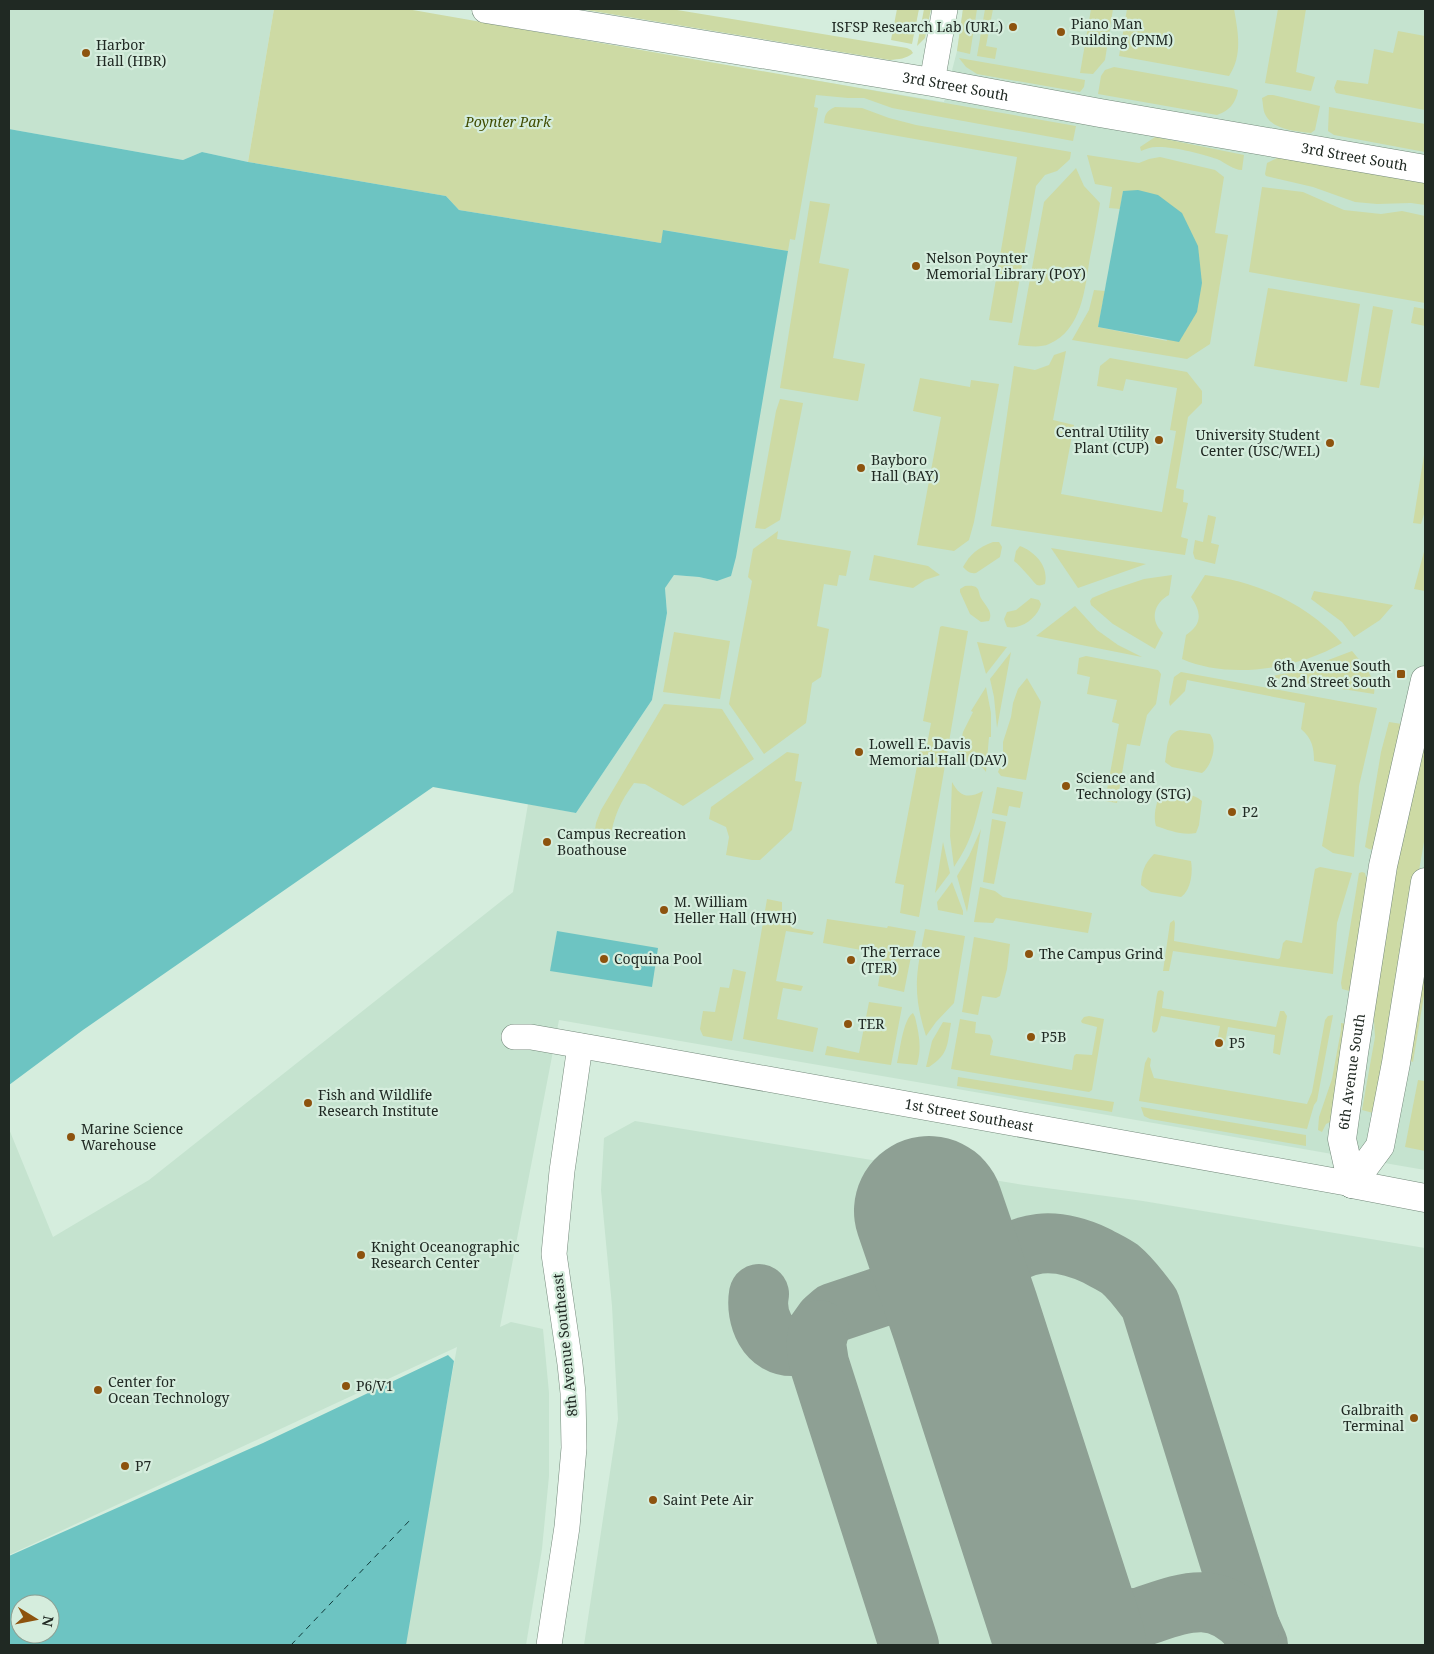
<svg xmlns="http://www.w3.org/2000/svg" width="1434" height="1654" font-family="'Noto Serif',serif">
<rect width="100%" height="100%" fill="#d5eddd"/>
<g fill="#c5e3cf">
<path d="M9 9H274L248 162 202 152 183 160 9 129Z"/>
<path d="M963 9H1425V1170L559 1020 500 1327 511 1322 543 1329 549 1393V1476L542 1549 526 1645H390L434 1474 457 1347 9 1555V1129L53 1237 149 1180 513 892 528 804 576 813 652 700 667 613 665 587 674 575 699 577 717 581 664 230 585 231 819 81 944 102 957 51Z"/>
<path d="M635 1121 1024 1185 1143 1201 1425 1248V1645H584L618 1419 612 1306 601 1190 604 1138Z"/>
</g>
<g fill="#cddaa4">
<path d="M274 9H407L1076 126 1073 141 892 108 864 98H848L816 95 814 107 818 108 795 240 790 239 788 251 664 230 661 243 459 210 446 196 248 162Z"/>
<path d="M580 9H671L907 48 911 50 913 53C906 59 899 59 890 60Z"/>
<path d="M897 9H919L912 44 891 40Z"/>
<path d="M924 9H931L925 38 917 46Z"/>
<path d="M963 9H977L970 54 957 51Z"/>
<path d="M985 9H993L986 46 997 48 995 59 977 56Z"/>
<path d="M1091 9H1113L1105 60 1093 74 1080 73Z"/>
<path d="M1127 9H1234C1238 32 1243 55 1229 76L1119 56Z"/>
<path d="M1278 9H1306L1296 72 1315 77 1311 91 1265 83Z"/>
<path d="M1398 31 1425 36V110L1336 93 1334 88 1337 80 1368 84 1374 49 1393 53Z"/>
<path d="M959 58 1085 80 1084 87 1080 92 977 74 966 67Z"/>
<path d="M1114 67 1232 88 1238 90C1236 103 1229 111 1217 115L1098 94 1101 76 1105 70Z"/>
<path d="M1268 95H1273L1320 106 1315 130 1311 133C1296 131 1272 130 1265 114 1263 110 1263 103 1262 98Z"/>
<path d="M835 107 862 108 889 118 916 125 1071 152 1070 159 1067 162 1057 171 1045 175 1036 186 1012 323 989 320 1017 157 824 123C825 114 826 111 835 107Z"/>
<path d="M1329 107 1425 124V152L1334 135 1328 131Z"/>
<path d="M1155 137 1244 155 1242 170C1233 170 1226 163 1217 159 1203 154 1172 146 1156 147 1151 147 1146 149 1141 151L1140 147Z"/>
<path d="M1087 155 1139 163 1149 159 1160 157 1215 170 1224 177 1215 233 1228 235 1210 344 1187 359 1072 340 1089 310 1094 290 1105 291 1098 327 1167 341 1123 191 1120 209 1109 208 1112 187 1095 184Z"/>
<path d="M1277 158 1302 161 1425 182V205L1411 203 1377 204 1355 202 1313 187 1266 176 1265 174 1267 163Z"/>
<path d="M1076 168 1084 186 1100 203C1097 221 1094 239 1090 257 1085 288 1082 330 1049 344 1041 348 1027 346 1018 345L1044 202Z"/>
<path d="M1262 187 1303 192 1344 210 1381 214 1402 211 1425 216V303L1249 272Z"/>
<path d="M810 201 830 204 819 263 849 269 833 358 865 364 858 401 780 388Z"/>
<path d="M1268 288 1360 304 1347 382 1254 366Z"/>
<path d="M1373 306 1393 310 1379 388 1360 385Z"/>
<path d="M1414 307 1425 309V326L1411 323Z"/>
<path d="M1066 351 1053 420 1074 425 1061 494 1162 512 1176 431 1170 430 1177 388 1126 379 1123 391 1097 386 1100 366 1110 358 1187 372 1202 391V403L1188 417 1176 488 1184 490 1183 502 1188 503 1181 537 1188 539 1185 555 991 526 1014 366 1035 370 1049 365 1054 355Z"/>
<path d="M920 378 970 387 971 380 999 384 974 522 969 540 954 551 917 545 941 417 913 411Z"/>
<path d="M780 399 803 403 780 520 765 529 755 528 776 411Z"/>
<path d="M1425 449V511L1421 524 1413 523Z"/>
<path d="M1208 515 1216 517 1211 543 1219 545 1215 564 1195 559 1193 553 1195 540 1203 542Z"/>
<path d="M778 531 777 539 851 551 846 576 839 575 837 586 824 584 817 626 829 629 821 677 812 683 806 723 764 754 729 704 752 581 748 577 753 549Z"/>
<path d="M993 542H999L1002 547 1000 557 976 573C970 574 967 571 963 567 970 554 979 547 993 542Z"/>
<path d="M1020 546C1035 552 1049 566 1045 584 1042 585 1040 586 1037 585 1035 584 1020 565 1014 561L1016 551Z"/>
<path d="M1051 548 1146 564 1078 588Z"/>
<path d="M1425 548V591L1414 589Z"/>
<path d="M874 555 928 566 940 575 925 580 913 588 869 580Z"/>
<path d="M1172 575 1169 595C1154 603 1149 620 1163 633L1155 649 1113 624 1091 605 1090 601 1092 598 1111 590 1144 579Z"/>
<path d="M1205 575C1256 581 1308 604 1342 643 1298 669 1230 680 1182 659L1186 635C1202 624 1202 613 1191 597Z"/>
<path d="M965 586C968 586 974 585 977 588 979 590 979 593 980 596 984 605 994 611 989 621L981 622 970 614 960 592V589Z"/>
<path d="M1314 591 1393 605 1380 620 1354 637 1342 622 1311 599Z"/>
<path d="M1031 598 1039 600 1041 604C1038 617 1022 630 1007 627L1004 619 1007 612 1016 610Z"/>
<path d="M1075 606 1097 630 1118 645 1142 657 1036 636Z"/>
<path d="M942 626 968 631 919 917 900 913 904 885 895 883 920 750H926L931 723 923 721 940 627Z"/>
<path d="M674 632 730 641 720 699 663 692Z"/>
<path d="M977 642 1007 647 986 674Z"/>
<path d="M1352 651C1362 663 1377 678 1374 694L1267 677 1302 670Z"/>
<path d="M1011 652 997 728 994 697 990 679Z"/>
<path d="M1086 656 1158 670 1161 674 1156 704 1147 715 1140 746 1127 744 1117 803 1105 801 1119 724 1112 722 1117 700 1087 694 1090 677 1077 674 1079 658Z"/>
<path d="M1181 672 1377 708 1359 786 1354 857 1333 853 1322 846 1336 765 1314 761C1314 748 1312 738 1301 729L1305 703 1187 680 1185 691 1170 706 1169 702 1174 677Z"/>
<path d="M1027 678 1041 702 1026 780 1001 776 998 772 1003 760V742L1011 717 1013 703 1018 689Z"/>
<path d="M986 687 991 713V737H989L986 772C978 760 966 758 955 767L963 732 973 712 971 711Z"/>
<path d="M664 704 722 709 754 759 683 806 645 784 634 783C620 802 614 816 610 839L594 836 596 823 601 810Z"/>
<path d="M1389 722 1408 725 1377 851 1369 849 1365 847 1381 752Z"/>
<path d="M1180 730 1210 734C1218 744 1212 766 1202 773L1172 767 1165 762C1168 748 1165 734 1180 730Z"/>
<path d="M1425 740V836L1377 1114 1362 1110 1375 1037 1372 988 1403 816 1418 773Z"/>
<path d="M787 752 799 754 795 781 802 782 792 830 760 860H752L726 855 729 837 726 827 709 819 711 807Z"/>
<path d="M952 782C960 797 968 799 983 791 975 822 973 839 954 867L950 836Z"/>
<path d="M997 787 1023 792 1020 808 1009 806 1007 816 992 813Z"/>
<path d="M1164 792C1176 793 1192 792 1202 801L1199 825 1196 833C1183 836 1168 830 1156 826 1153 816 1156 804 1160 794Z"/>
<path d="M992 819 1006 822 994 884 983 882Z"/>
<path d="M981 829 967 912 957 876 969 856Z"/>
<path d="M943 842 950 873 935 893Z"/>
<path d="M1154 854 1191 861C1193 872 1191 890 1181 897L1151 892 1141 885C1141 872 1145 863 1154 854Z"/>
<path d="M1320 867 1352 873 1337 923 1333 974 1173 951 1169 971H1163L1170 923 1174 920 1175 923 1174 941 1278 959 1280 958 1283 943 1286 940 1302 943 1315 869Z"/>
<path d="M1362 872 1365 873 1366 877 1372 879 1353 992 1342 989 1341 983 1359 873Z"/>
<path d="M952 882 963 911V915L938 910 937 902Z"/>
<path d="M980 887 995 891 1003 897 1092 913 1088 933 996 918 993 923 974 922Z"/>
<path d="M767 899 782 902V912L793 914 792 928 814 932 812 935 786 931 776 981 803 986 801 991 783 988 777 1019 818 1028 813 1052 743 1039Z"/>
<path d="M827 919 887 928 888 926 916 931 904 992 878 986 883 954 823 943Z"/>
<path d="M925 929 965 936 954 1003 936 1022 926 1036C920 1017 916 999 917 979 918 962 922 945 925 929Z"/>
<path d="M974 937 1010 944 1007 969 1000 996 996 998 982 996 978 1015 962 1012Z"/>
<path d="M1425 937V989L1413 1062 1410 1061Z"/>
<path d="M733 969 746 972 732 1041 703 1036 700 1029 703 1011 715 1012 720 987 729 988Z"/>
<path d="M1161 990 1164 992 1162 1008 1276 1027 1280 1011H1284L1287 1016 1280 1055 1273 1053 1275 1035 1228 1027 1225 1043 1217 1042 1220 1026 1161 1016 1157 1031 1154 1033 1152 1031V1027L1157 994 1158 991Z"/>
<path d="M869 1002 902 1007 891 1065 825 1055 827 1046 859 1053Z"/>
<path d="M913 1013 915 1017C919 1034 922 1048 917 1065L897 1063C900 1051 903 1019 913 1013Z"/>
<path d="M1333 1015 1317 1101 1314 1105 1307 1129 1139 1101 1145 1063 1148 1057 1151 1059 1150 1066 1154 1078 1307 1104 1312 1092 1325 1020 1328 1016Z"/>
<path d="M1089 1016 1104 1019 1092 1090 1089 1092 951 1069 960 1019 976 1022 975 1033 990 1035 993 1041 990 1055 1072 1070 1074 1056 1076 1054 1092 1055 1097 1027 1082 1023 1081 1021 1084 1017Z"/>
<path d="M943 1022 951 1023C947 1045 949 1054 929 1067H926L932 1041Z"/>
<path d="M1341 1023 1347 1024 1330 1122 1326 1124 1322 1132 1318 1130 1319 1117 1332 1079 1341 1030Z"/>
<path d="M958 1077 1114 1102 1112 1112 957 1086Z"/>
<path d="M1418 1080 1425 1081V1151L1405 1147Z"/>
<path d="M1141 1107 1306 1135V1146L1150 1119 1144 1116Z"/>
</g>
<g fill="#6dc4c2" fill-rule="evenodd">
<path d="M9 129 183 160 202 152 248 162 446 196 459 210 661 243 663 230 788 251 736 557 731 576 717 581 699 577 674 575 665 588 667 613 652 700 576 813 433 787 83 1030 9 1085Z"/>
<path d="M1138 190 1158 195 1182 213 1198 246 1202 283 1197 312 1179 342 1098 327 1123 191Z"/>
<path d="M557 931 658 948 652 987 550 971Z"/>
<path d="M448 1355 454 1361 406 1645H9V1556L263 1443ZM20 1604H50V1634H20Z"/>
</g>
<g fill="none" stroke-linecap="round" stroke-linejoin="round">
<path stroke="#103a3a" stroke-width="1" stroke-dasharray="6 5" stroke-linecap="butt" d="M291 1645 411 1519"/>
<g stroke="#8ea094" stroke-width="60">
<path d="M759 1294C755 1317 767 1348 795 1346 800 1346 805 1343 810 1341L825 1320 833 1313 907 1288 922 1287 937 1290 943 1293 965 1316"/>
<path d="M819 1330 816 1344 819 1363 909 1645"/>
<path d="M971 1335C970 1325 968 1314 970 1305 973 1292 980 1281 989 1272 1020 1237 1057 1237 1097 1256 1104 1260 1113 1264 1120 1269 1132 1279 1141 1292 1150 1304L1250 1627 1258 1645"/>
<path d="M1054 1593C1061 1599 1067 1606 1075 1611 1091 1620 1121 1619 1138 1618L1115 1632 1103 1645"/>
<path d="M1138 1618C1181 1604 1214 1587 1250 1627"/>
</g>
<path stroke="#8ea094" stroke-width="150" d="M929 1211 965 1316 1071 1645"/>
<defs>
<g id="minor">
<path d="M932 82 945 9"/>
<path id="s1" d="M514 1037H531L628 1054 1352 1184"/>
<path d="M549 1645 567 1527 574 1448 573 1393 570 1364 554 1254 562 1171 580 1046"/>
</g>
<g id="tertiary">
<path id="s2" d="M486 9 932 82 1100 113 1425 169"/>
<path id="s3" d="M1352 1184 1342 1139 1354 1053 1383 866 1425 680"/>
<path d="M1352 1184 1380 1146 1396 1063 1425 882"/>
<path d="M1352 1184 1425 1198"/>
</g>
</defs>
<use href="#minor" stroke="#74897b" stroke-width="26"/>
<use href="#tertiary" stroke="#74897b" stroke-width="29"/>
<use href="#minor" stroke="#fff" stroke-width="25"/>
<use href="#tertiary" stroke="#fff" stroke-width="28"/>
</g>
<g fill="#8d530e" stroke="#d5eddd" stroke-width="2">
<circle cx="1013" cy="27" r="5"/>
<circle cx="1061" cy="32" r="5"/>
<circle cx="86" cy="53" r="5"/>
<circle cx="916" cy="266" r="5"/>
<circle cx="1159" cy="440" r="5"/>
<circle cx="1330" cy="443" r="5"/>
<circle cx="861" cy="468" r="5"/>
<rect x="1396" y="669" width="10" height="10" rx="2.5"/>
<circle cx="859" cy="752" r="5"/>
<circle cx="1066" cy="786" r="5"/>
<circle cx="1232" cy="812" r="5"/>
<circle cx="547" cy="842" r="5"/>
<circle cx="664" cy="910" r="5"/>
<circle cx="1029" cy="954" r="5"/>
<circle cx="604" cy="959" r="5"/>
<circle cx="851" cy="960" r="5"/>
<circle cx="848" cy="1024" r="5"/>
<circle cx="1031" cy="1037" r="5"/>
<circle cx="1219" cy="1043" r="5"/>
<circle cx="308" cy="1103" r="5"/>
<circle cx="71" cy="1137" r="5"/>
<circle cx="361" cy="1255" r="5"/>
<circle cx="346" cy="1386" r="5"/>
<circle cx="98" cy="1390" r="5"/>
<circle cx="1414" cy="1418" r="5"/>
<circle cx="125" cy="1466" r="5"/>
<circle cx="653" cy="1500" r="5"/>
</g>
<g text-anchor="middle" stroke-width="4.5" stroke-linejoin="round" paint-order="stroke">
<g font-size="14" fill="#202923" stroke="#d5eddd" text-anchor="start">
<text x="1071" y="29">Piano Man<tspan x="1071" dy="16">Building (PNM)</tspan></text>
<text x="1003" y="32" text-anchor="end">ISFSP Research Lab (URL)</text>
<text x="96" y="50">Harbor<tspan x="96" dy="16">Hall (HBR)</tspan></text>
<text x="926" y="263">Nelson Poynter<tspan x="926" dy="16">Memorial Library (POY)</tspan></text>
<text x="1149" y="437" text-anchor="end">Central Utility<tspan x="1149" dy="16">Plant (CUP)</tspan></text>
<text x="1320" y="440" text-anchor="end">University Student<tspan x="1320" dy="16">Center (USC/WEL)</tspan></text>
<text x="871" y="465">Bayboro<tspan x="871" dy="16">Hall (BAY)</tspan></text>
<text x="1391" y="671" text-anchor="end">6th Avenue South<tspan x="1391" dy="16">&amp; 2nd Street South</tspan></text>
<text x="869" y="749">Lowell E. Davis<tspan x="869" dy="16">Memorial Hall (DAV)</tspan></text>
<text x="1076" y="783">Science and<tspan x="1076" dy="16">Technology (STG)</tspan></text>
<text x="1242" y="817">P2</text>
<text x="557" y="839">Campus Recreation<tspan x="557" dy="16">Boathouse</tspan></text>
<text x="674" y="907">M. William<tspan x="674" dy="16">Heller Hall (HWH)</tspan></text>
<text x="861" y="957">The Terrace<tspan x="861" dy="16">(TER)</tspan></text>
<text x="1039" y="959">The Campus Grind</text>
<text x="614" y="964">Coquina Pool</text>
<text x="858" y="1029">TER</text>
<text x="1041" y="1042">P5B</text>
<text x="1229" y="1048">P5</text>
<text x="318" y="1100">Fish and Wildlife<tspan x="318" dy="16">Research Institute</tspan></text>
<text x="81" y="1134">Marine Science<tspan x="81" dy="16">Warehouse</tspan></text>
<text x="371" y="1252">Knight Oceanographic<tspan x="371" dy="16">Research Center</tspan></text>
<text x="108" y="1387">Center for<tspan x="108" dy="16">Ocean Technology</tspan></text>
<text x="356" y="1391">P6/V1</text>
<text x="1404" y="1415" text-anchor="end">Galbraith<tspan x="1404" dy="16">Terminal</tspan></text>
<text x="135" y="1471">P7</text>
<text x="663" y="1505">Saint Pete Air</text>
</g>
<g font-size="14" fill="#202923" stroke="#d5eddd">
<text dy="5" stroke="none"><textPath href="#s2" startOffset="476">3rd Street South</textPath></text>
<text dy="5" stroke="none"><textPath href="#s2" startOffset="881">3rd Street South</textPath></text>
<text dy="5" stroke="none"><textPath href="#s3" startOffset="114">6th Avenue South</textPath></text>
<text dy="5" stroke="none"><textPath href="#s1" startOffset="462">1st Street Southeast</textPath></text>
<text transform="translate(565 1345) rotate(-96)" y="5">8th Avenue Southeast</text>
</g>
<g font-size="14" font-style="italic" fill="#404c01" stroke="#d5eddd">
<text x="508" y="127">Poynter Park</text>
</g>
</g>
<rect width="1434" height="1654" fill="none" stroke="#202923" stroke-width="20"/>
<g transform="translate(35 1619) rotate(100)"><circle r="24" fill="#d5eddd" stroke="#8d9f93"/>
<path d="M0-4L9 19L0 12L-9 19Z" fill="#8d530e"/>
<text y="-8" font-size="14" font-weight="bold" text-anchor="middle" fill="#202923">N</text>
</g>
</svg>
